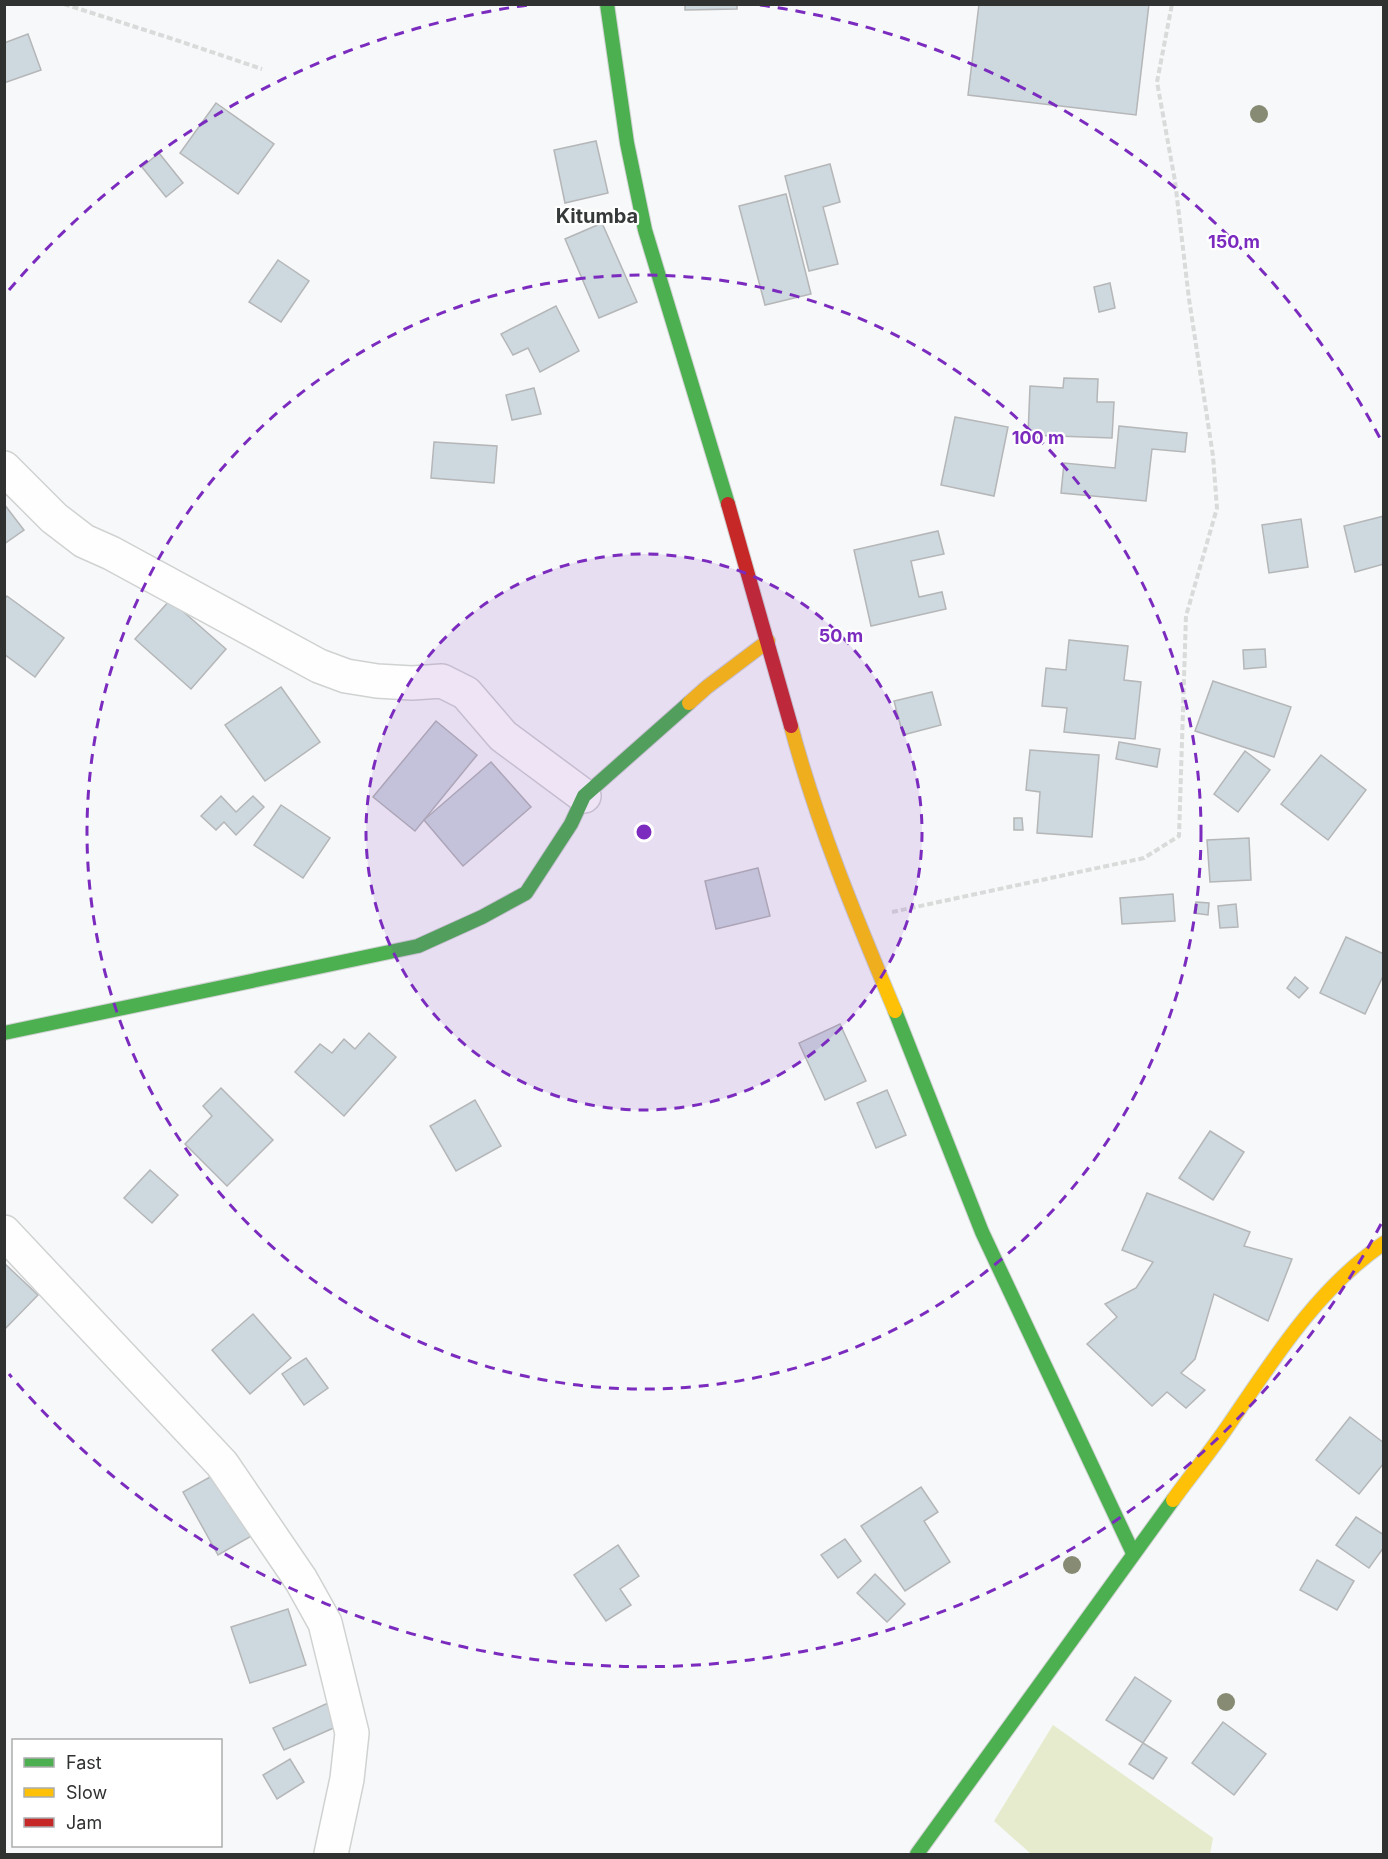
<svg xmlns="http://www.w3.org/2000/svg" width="1388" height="1859" font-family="Inter,sans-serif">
<rect width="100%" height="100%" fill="#f6f8f9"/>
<path fill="#e6ebce" d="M1053 1725 1213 1838 1210 1854H1031L994 1821Z"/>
<g fill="#cdd8df" stroke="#b5b6b7" stroke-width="1.5">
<path d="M685 4H737V9L685 10Z"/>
<path d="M979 4H1149L1136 115 968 95Z"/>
<path d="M28 34 41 70 4 83V43Z"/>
<path d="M216 103 274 144 238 194 180 153Z"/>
<path d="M596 141 608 193 565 203 554 150Z"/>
<path d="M159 153 183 183 166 197 142 167Z"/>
<path d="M830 164 840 202 823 207 838 264 809 271 785 176Z"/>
<path d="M786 194 811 294 765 305 739 206Z"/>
<path d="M602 223 637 302 599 318 565 239Z"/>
<path d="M278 260 309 281 281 322 249 302Z"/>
<path d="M1110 283 1115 308 1099 312 1094 287Z"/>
<path d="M556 306 579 351 540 372 528 348 513 355 501 334Z"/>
<path d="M1064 378 1098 379 1097 402H1114L1112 438 1028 435 1030 386 1063 388Z"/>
<path d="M534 388 541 414 512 420 506 395Z"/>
<path d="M955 417 1008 427 994 496 941 485Z"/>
<path d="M1119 426 1187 433 1185 452 1152 449 1146 501 1061 493 1064 463 1115 468Z"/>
<path d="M434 442 497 446 494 483 431 478Z"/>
<path d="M4 504 24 530 4 544Z"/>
<path d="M1384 516V564L1355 572 1344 526Z"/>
<path d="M1301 519 1308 567 1269 573 1262 525Z"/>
<path d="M938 531 944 554 911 561 919 597 942 592 946 609 871 626 854 550Z"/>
<path d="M7 596 64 638 35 677 4 654V600Z"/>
<path d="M170 600 226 649 191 689 135 639Z"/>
<path d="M1069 640 1128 646 1124 680 1141 682 1135 739 1064 732 1067 708 1042 706 1046 668 1066 670Z"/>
<path d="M1265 649 1266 667 1244 669 1243 650Z"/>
<path d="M1213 681 1291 707 1274 757 1195 731Z"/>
<path d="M281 687 320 742 265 781 225 725Z"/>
<path d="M932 692 941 725 903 735 894 701Z"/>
<path d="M436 721 477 755 415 831 373 797Z"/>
<path d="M1119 742 1160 749 1157 767 1116 759Z"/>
<path d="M1030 750 1099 755 1092 837 1037 833 1040 792 1026 790Z"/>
<path d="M1245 751 1270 770 1238 812 1214 794Z"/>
<path d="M1321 755 1366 790 1328 840 1281 804Z"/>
<path d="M491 762 531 807 463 866 424 820Z"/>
<path d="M221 796 236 812 253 796 264 807 236 835 224 822 216 830 201 816Z"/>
<path d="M281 805 330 838 303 878 254 845Z"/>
<path d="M1014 818H1022L1023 830H1014Z"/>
<path d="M1249 838 1251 880 1210 882 1207 840Z"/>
<path d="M758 868 770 916 716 929 705 881Z"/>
<path d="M1173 894 1175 921 1122 924 1120 898Z"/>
<path d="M1196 902 1209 903 1208 915 1194 913Z"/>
<path d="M1236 904 1238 927 1220 928 1218 906Z"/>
<path d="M1346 937 1384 954V974L1365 1014 1320 993Z"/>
<path d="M1295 977 1308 988 1299 998 1287 988Z"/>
<path d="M840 1024 866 1081 825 1100 799 1043Z"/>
<path d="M369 1033 396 1057 344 1116 295 1072 320 1044 332 1053 344 1039 355 1049Z"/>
<path d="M221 1088 273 1140 227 1186 185 1144 212 1116 203 1106Z"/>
<path d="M887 1090 906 1135 876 1148 857 1103Z"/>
<path d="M475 1100 501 1146 456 1171 430 1126Z"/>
<path d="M1210 1131 1244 1152 1213 1200 1179 1178Z"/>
<path d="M150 1170 178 1195 152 1223 124 1198Z"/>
<path d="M1147 1193 1250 1232 1244 1246 1292 1259 1268 1321 1214 1294 1195 1359 1181 1373 1205 1390 1186 1408 1167 1392 1152 1406 1087 1344 1117 1317 1105 1304 1136 1288 1153 1262 1122 1250Z"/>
<path d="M4 1263 38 1295 4 1330Z"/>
<path d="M253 1314 291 1358 250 1394 212 1350Z"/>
<path d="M306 1358 328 1388 304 1405 282 1374Z"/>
<path d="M1350 1417 1384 1443V1463L1359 1494 1316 1460Z"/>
<path d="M219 1472 255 1534 218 1555 183 1492Z"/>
<path d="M921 1487 938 1512 924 1521 950 1562 905 1591 861 1526Z"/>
<path d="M1356 1517 1384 1535V1547L1369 1568 1336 1545Z"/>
<path d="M845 1539 861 1561 838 1578 821 1555Z"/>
<path d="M618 1545 639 1576 620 1589 631 1605 606 1621 574 1575Z"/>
<path d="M1317 1560 1354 1581 1337 1610 1300 1590Z"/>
<path d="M875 1574 905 1604 887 1622 857 1593Z"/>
<path d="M288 1609 306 1665 250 1683 231 1627Z"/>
<path d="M1135 1677 1171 1701 1143 1743 1106 1720Z"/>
<path d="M328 1703 338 1726 284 1750 273 1728Z"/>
<path d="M1223 1722 1266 1754 1234 1795 1192 1763Z"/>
<path d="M1143 1743 1167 1758 1153 1779 1129 1764Z"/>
<path d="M290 1759 304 1782 277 1799 263 1775Z"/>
</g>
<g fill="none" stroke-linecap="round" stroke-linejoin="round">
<defs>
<g id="street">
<path d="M4 468 54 518 84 541 111 553 319 666 346 676 377 681 412 683 442 681 466 693 503 736 584 796"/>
<path d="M4 1232 222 1464 301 1580 325 1623 352 1733 347 1779 331 1854"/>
</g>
<g id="fast">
<path d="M607 4 627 143 645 230 728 504"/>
<path d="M895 1011 982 1232 1133 1553"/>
<path d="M4 1033 418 946 482 917 526 893 571 824 584 796 689 703"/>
<path d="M917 1854 1173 1500"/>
</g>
<g id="slow">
<path d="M689 703 707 687 768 641"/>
<path d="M791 726C817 824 856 918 895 1011"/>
<path d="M1173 1500C1191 1475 1211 1451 1228 1426 1273 1360 1317 1289 1384 1243"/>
</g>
<path id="jam" d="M728 504 791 726"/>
</defs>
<use href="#street" stroke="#d0d2d2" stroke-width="36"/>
<use href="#fast" stroke="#d0d2d2" stroke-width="16"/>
<use href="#slow" stroke="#d0d2d2" stroke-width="16"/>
<use href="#jam" stroke="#d0d2d2" stroke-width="16"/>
<g stroke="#d9dada" stroke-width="4" stroke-dasharray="6 3" stroke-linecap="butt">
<path d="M64 4 173 39 262 69"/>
<path d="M892 912 1144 858 1179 836 1186 616 1217 508 1213 456 1189 299 1175 181 1157 82 1172 4"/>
</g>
<use href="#street" stroke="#fefefe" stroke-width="33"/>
<use href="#fast" stroke="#4caf50" stroke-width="14"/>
<use href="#slow" stroke="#ffc107" stroke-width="14"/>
<use href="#jam" stroke="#c62828" stroke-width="14"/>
</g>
<g fill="#878b73">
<circle cx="1259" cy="114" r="9"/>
<circle cx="1072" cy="1565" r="9"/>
<circle cx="1226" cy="1702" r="9"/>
</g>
<circle cx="644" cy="832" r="278" fill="#7b2cbf" fill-opacity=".12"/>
<g fill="none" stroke="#7b2cbf" stroke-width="3" stroke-dasharray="10 8">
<circle cx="644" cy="832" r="278"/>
<circle cx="644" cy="832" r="557"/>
<path d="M1381 1224A835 835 0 0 1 9 1374M9 290A835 835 0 0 1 528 5M760 5A835 835 0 0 1 1381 440"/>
</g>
<g text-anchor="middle" stroke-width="4.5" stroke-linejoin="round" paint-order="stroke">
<g font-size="20" font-weight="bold" fill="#36393a" stroke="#fff">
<text x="597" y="223">Kitumba</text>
</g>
</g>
<circle cx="644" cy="832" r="9" fill="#7b2cbf" stroke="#fff" stroke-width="3"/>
<g font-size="18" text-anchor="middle" font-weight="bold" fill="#7b2cbf" stroke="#fff" stroke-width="4.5" stroke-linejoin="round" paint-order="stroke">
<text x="1234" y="248">150 m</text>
<text x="1038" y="444">100 m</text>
<text x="841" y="642">50 m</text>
</g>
<rect width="1388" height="1859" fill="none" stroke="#303131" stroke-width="12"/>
<rect x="12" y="1739" width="210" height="108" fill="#ffffff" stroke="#acadad" stroke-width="1.5"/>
<rect x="24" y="1758" width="30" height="9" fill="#4caf50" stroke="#acadad" stroke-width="1.5"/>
<text x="66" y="1769" font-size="18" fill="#303131">Fast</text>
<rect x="24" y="1788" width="30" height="9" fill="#ffc107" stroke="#acadad" stroke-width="1.5"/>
<text x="66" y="1799" font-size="18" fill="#303131">Slow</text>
<rect x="24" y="1818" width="30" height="9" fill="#c62828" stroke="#acadad" stroke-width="1.5"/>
<text x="66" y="1829" font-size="18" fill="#303131">Jam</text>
</svg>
